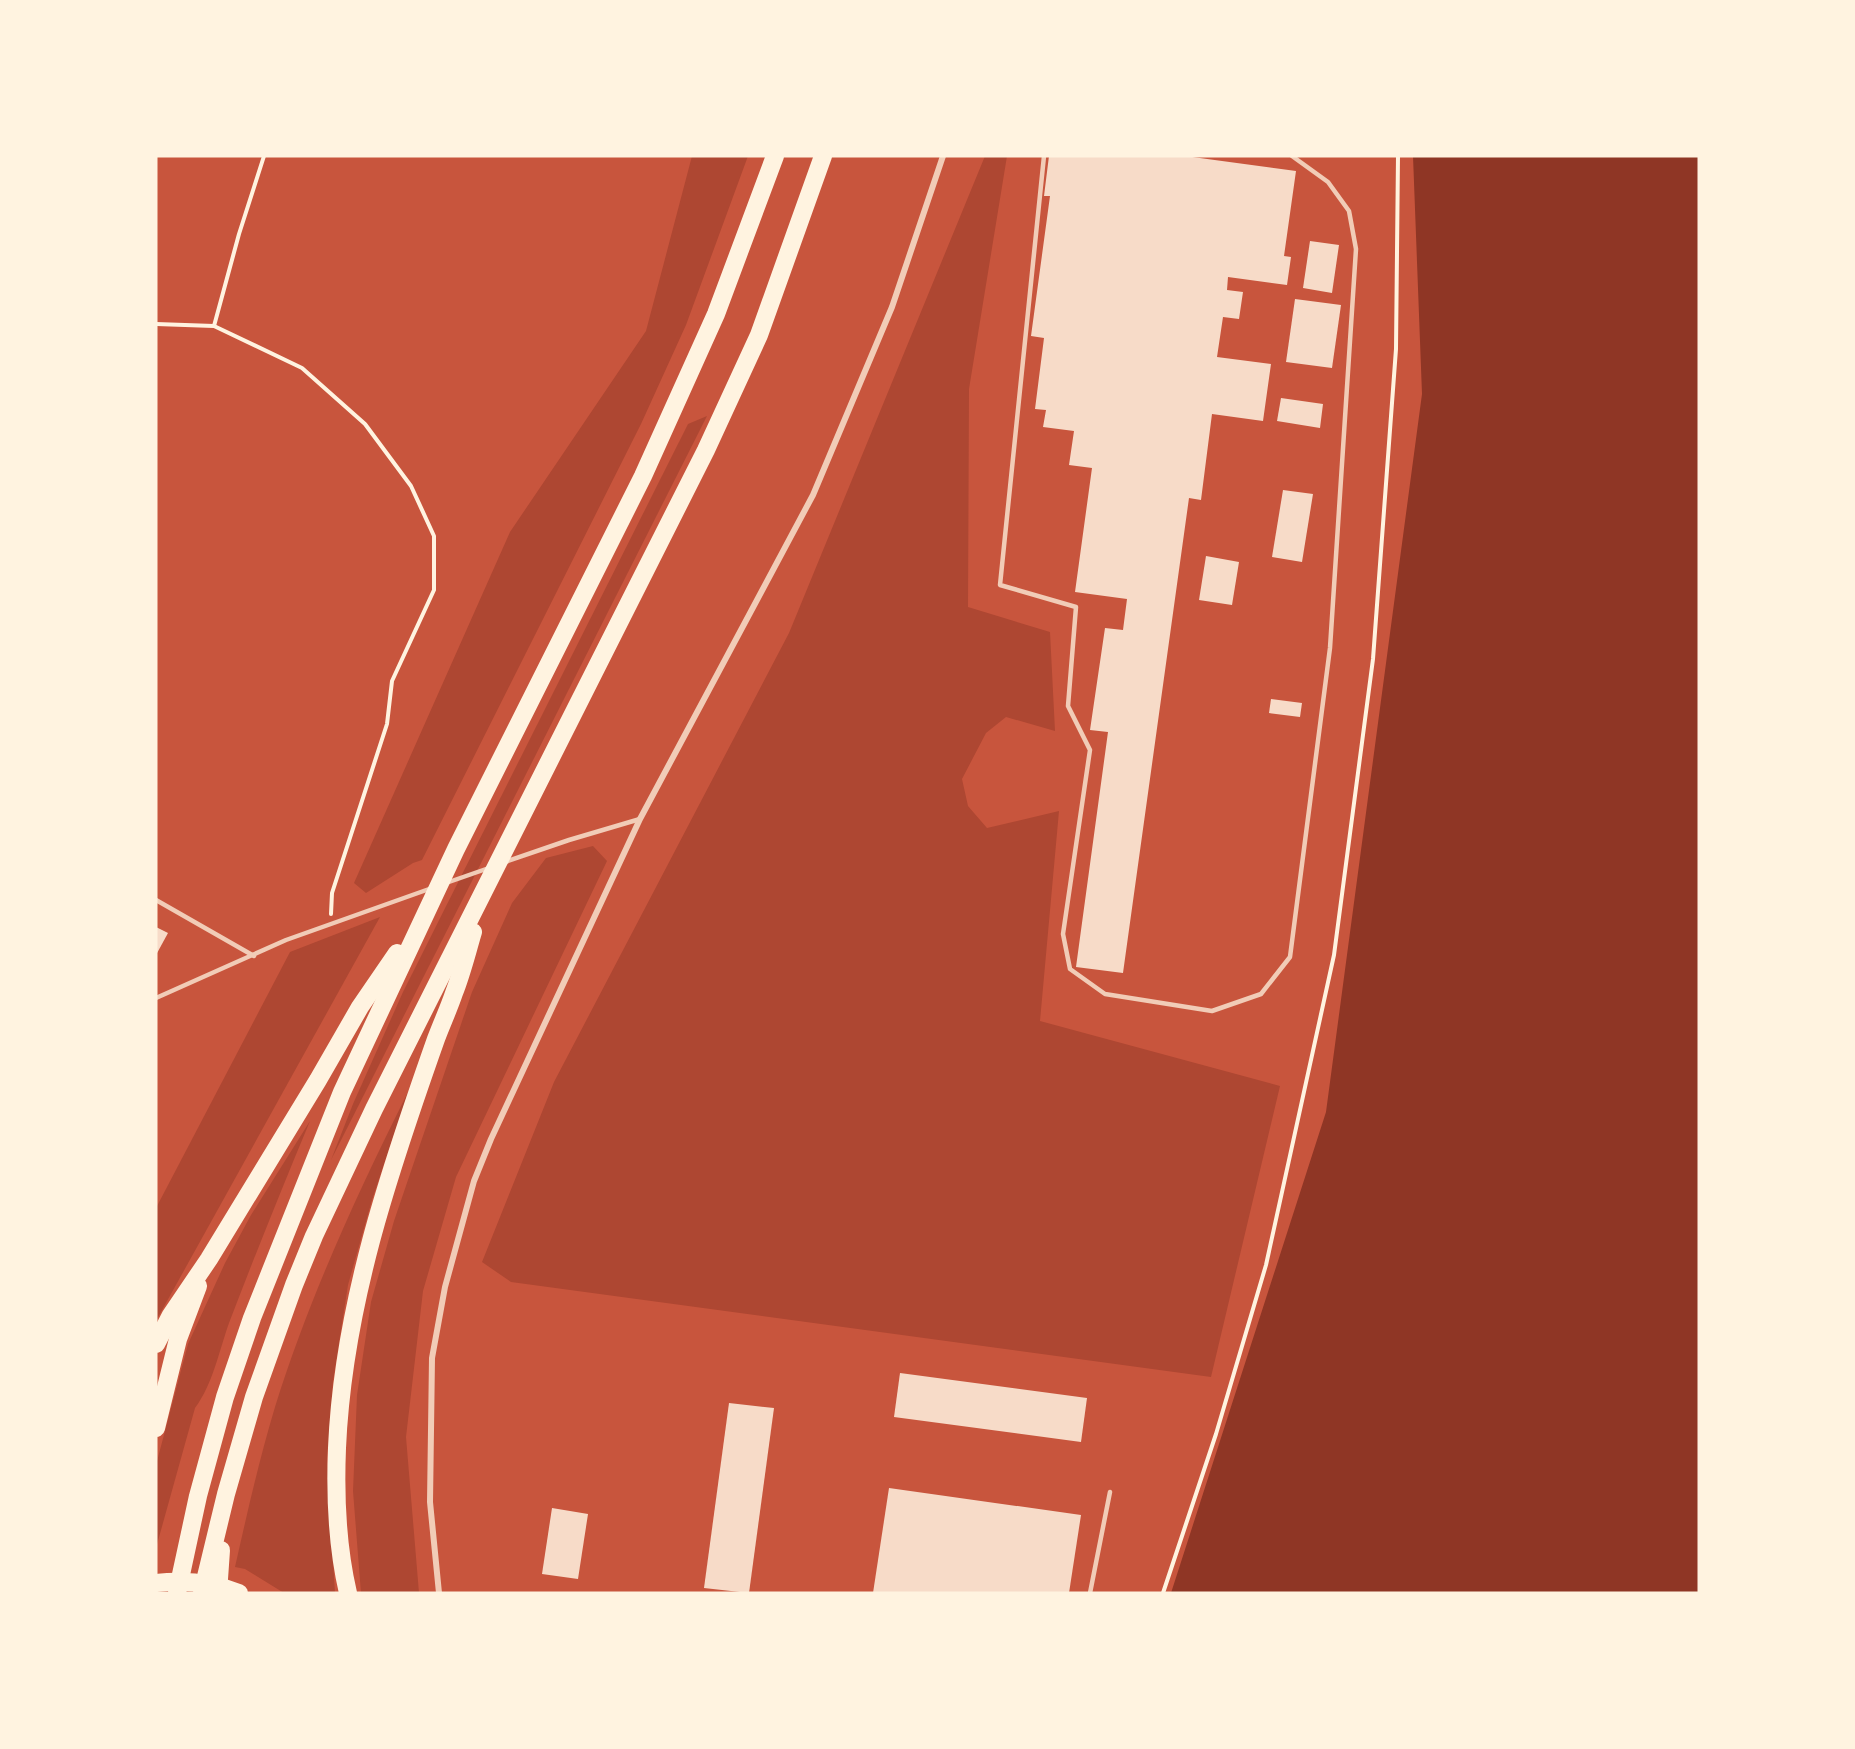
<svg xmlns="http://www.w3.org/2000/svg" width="1855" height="1749" font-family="'Crimson Pro',serif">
<rect width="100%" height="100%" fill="#c8553d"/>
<g fill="#ae4732">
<path d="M692 156H748L686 325 641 424 422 860 413 863 366 893 354 883 510 532 646 331Z"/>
<path d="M985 156H1007L969 389 968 607 1050 632 1055 731 1006 717 986 733 962 779 968 806 987 828 1059 811 1040 1021 1280 1086 1211 1377 511 1282 482 1262 554 1082 789 633Z"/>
<path d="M707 416 331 1160 353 1104 403 992 688 424Z"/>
<path d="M593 846 607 861 456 1177 423 1291 406 1437 419 1593H361L353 1491 357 1395 371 1302 394 1221 472 992 512 903 546 858Z"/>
<path d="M380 917 156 1321V1208L290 952Z"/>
<path d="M408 1092 372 1200 348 1285 333 1382 327 1458 335 1593H284L245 1569 235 1567C247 1514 259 1460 275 1407 309 1298 357 1194 408 1092Z"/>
<path d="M310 1121C282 1188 255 1255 229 1323 219 1351 213 1384 195 1408L156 1548V1465L188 1344 225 1263 251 1215Z"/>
</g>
<path fill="#8f3625" d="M1413 156H1699V1593H1171L1326 1112 1422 394Z"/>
<g fill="#f7dbc8">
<path d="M1049 156H1185L1296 171 1284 256 1291 257 1287 285 1228 277 1227 290 1243 292 1239 319 1223 317 1217 357 1271 364 1263 421 1212 414 1201 500 1189 498 1123 973 1076 967 1108 732 1090 730 1105 628 1123 630 1127 599 1075 592 1092 468 1069 465 1074 431 1043 427 1046 410 1035 409 1044 338 1031 336 1050 196H1044Z"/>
<path d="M1310 241 1339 245 1332 293 1303 288Z"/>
<path d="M1295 299 1341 305 1332 368 1286 362Z"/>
<path d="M1281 398 1323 404 1320 428 1277 421Z"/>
<path d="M1283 490 1313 494 1302 562 1272 557Z"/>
<path d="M1206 556 1239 562 1232 605 1199 600Z"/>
<path d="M1271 699 1302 703 1300 717 1269 713Z"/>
<path d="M156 927 168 933 156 955Z"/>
<path d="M900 1373 1087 1398 1081 1442 894 1417Z"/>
<path d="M729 1403 774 1408 749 1593 704 1588Z"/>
<path d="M889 1488 1081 1515 1069 1593H873Z"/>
<path d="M552 1508 588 1514 578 1579 542 1574Z"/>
</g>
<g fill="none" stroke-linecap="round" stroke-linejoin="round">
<g stroke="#fff3e0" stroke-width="4">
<path d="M156 324 214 326 302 368 365 424 411 486 434 536V590L392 681 387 724 332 893 331 914"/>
<path d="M214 326 239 234 264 156"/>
<path d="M1163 1593 1216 1434 1266 1265 1334 955 1373 659 1396 349 1398 156"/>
</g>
<g stroke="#f1ccb7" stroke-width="4.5">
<path d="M1044 156 1000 585 1076 607 1068 706 1090 750 1063 934 1070 969 1105 994 1212 1011 1261 994 1290 957 1330 648 1356 249 1349 211 1328 182 1292 156"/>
<path d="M505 862 569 840 640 819"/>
<path d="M446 883 489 868"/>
<path d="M156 900 254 956"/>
<path d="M156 998 286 940 432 888"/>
<path d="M1090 1593 1110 1492"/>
</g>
<path stroke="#f1ccb7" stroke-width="6" d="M439 1593 430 1502 432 1358 445 1287 474 1181 491 1139 640 819 813 495 892 307 943 156"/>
<g stroke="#fff3e0" stroke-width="18">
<path d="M156 1344 171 1315 209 1259 318 1080 360 1007 397 953"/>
<path d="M156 1428 178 1339 198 1286"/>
<path d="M156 1583C185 1580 212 1582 239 1593"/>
<path d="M177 1593 198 1496 225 1397 252 1318 342 1092 456 849 643 476 716 314 775 156"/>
<path d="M202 1593 226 1494 254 1397 294 1285 314 1236 374 1109 706 450 759 335 823 156"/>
<path d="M218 1593 221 1550"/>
<path d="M348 1593C337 1546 335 1497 337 1448 343 1307 389 1172 436 1039 442 1023 449 1008 454 993 462 973 467 952 473 932"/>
</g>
</g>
<rect width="1855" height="1749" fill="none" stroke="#fff3e0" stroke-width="315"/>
</svg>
